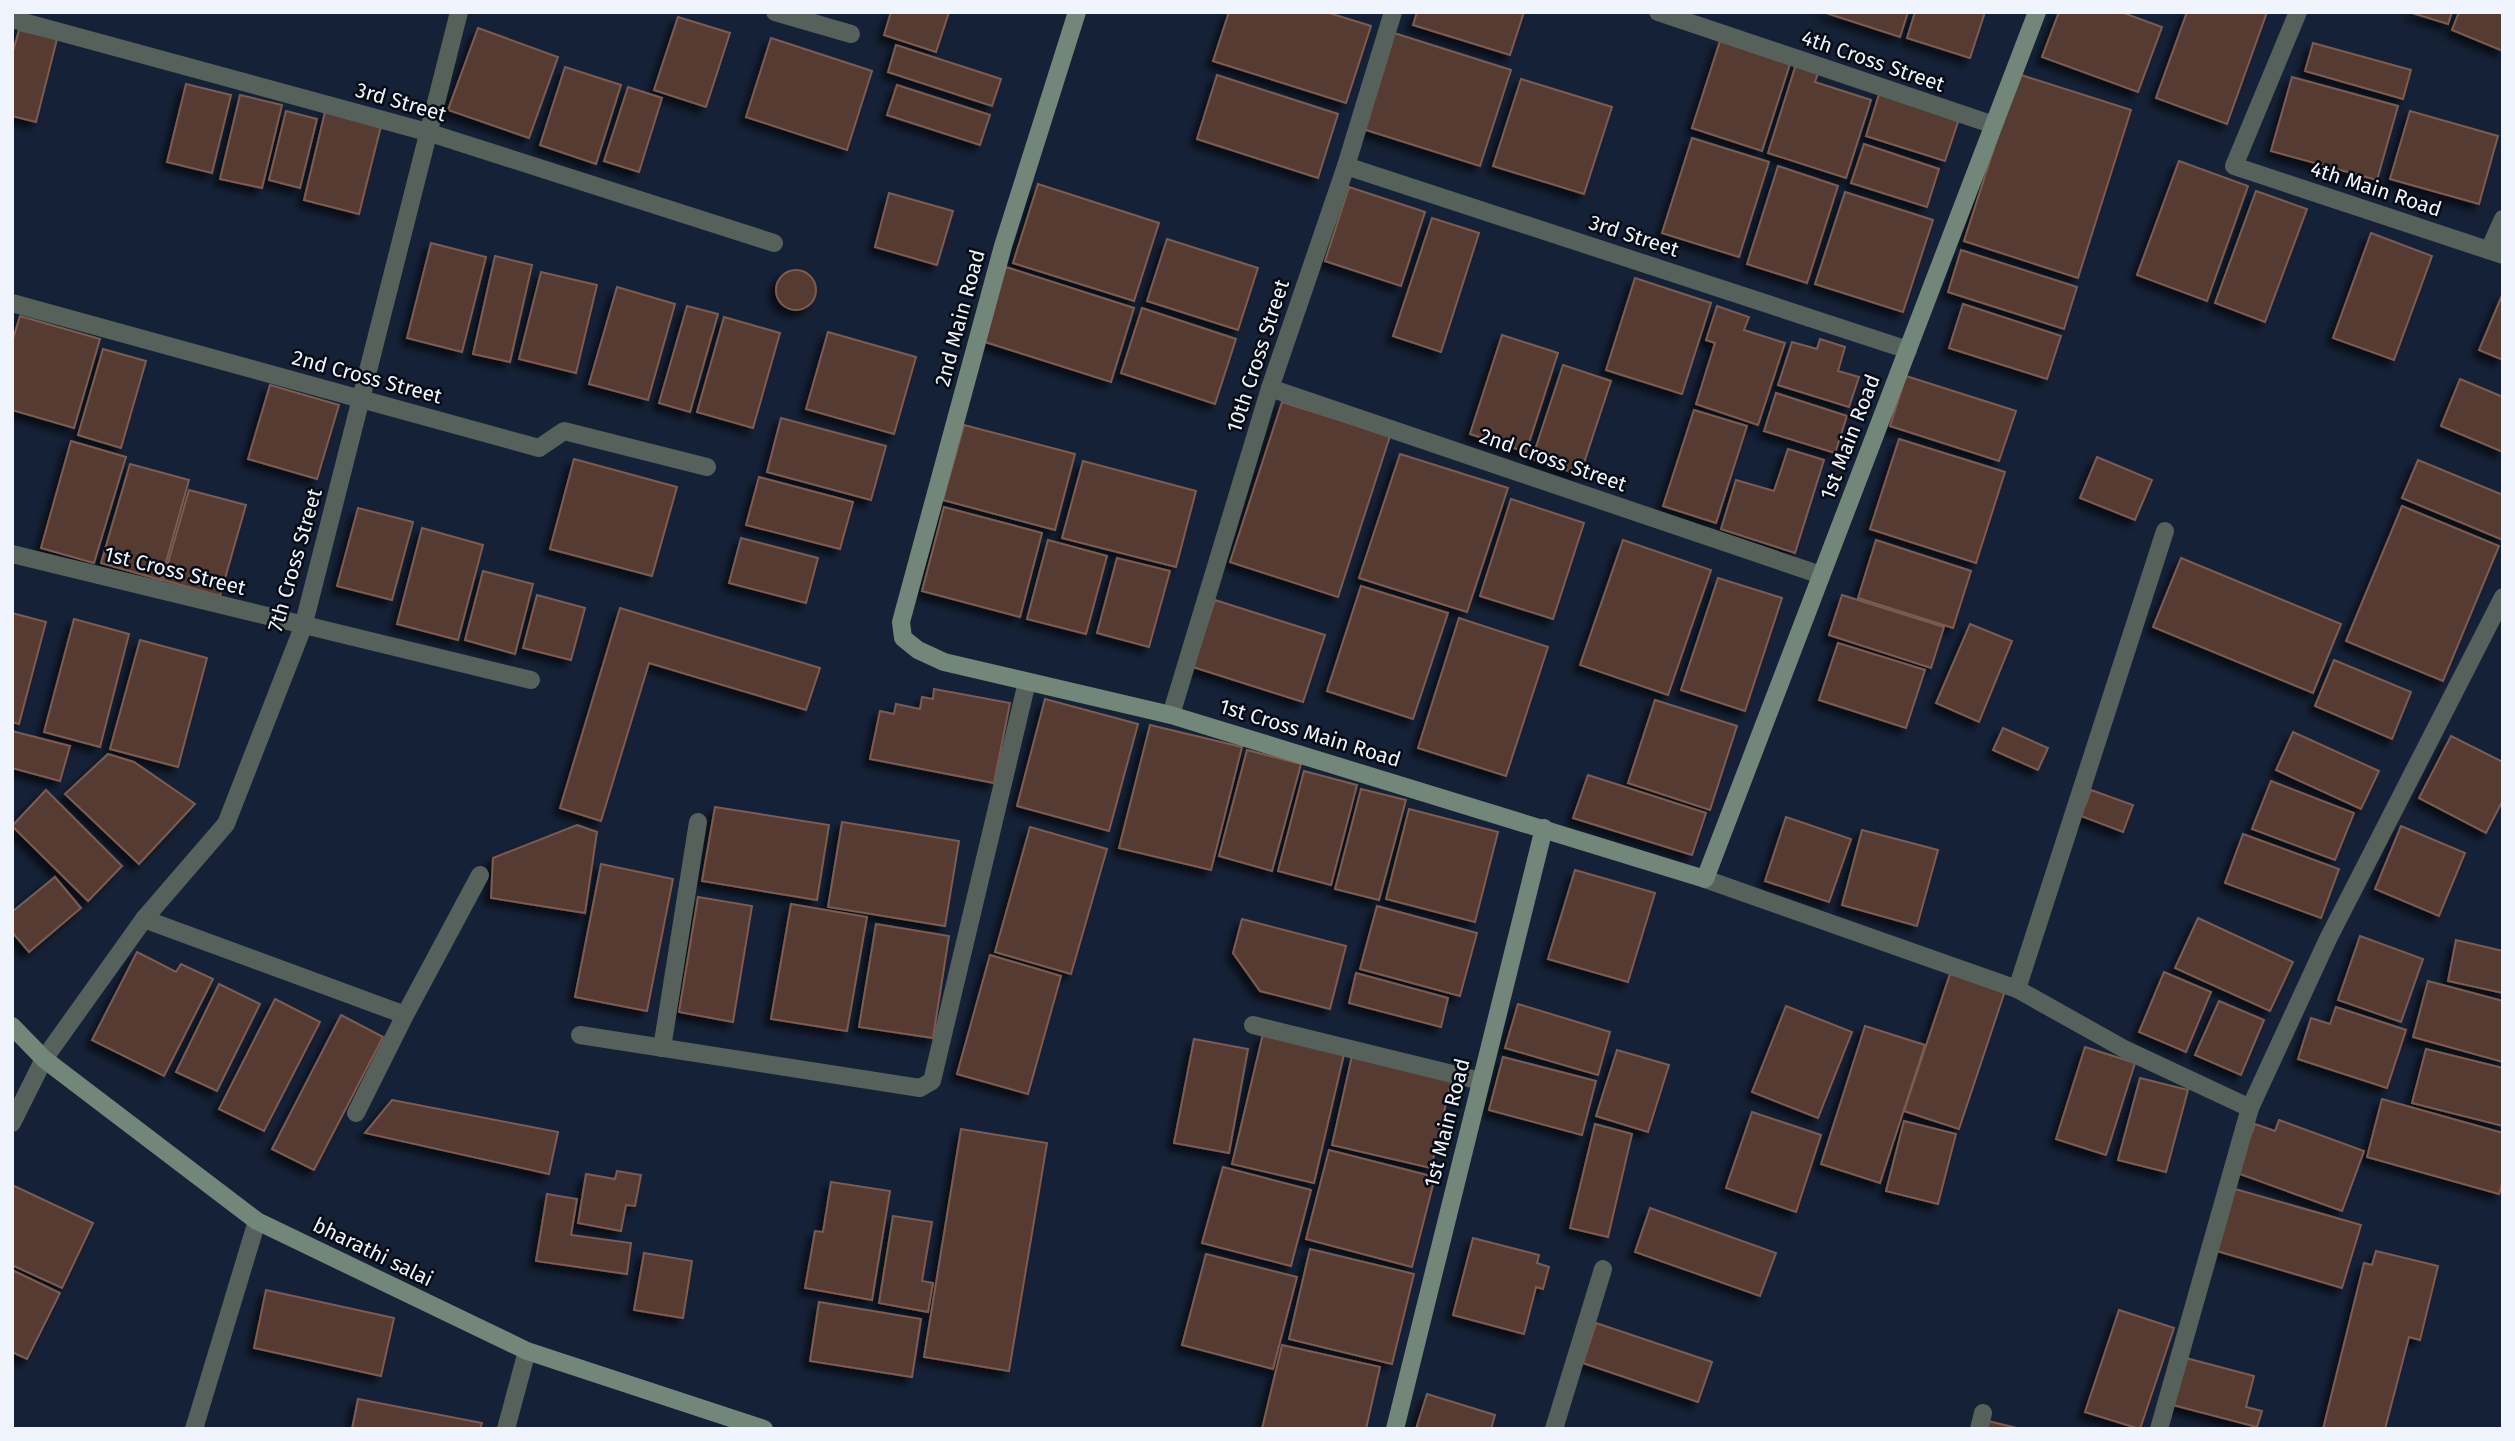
<svg xmlns="http://www.w3.org/2000/svg" width="2515" height="1441" font-family="'Fira Sans',sans-serif">
<defs>
<filter id="shadow"><feDropShadow dx="-6" dy="6" stdDeviation="3.5" flood-color="#0009"/></filter>
</defs>
<rect width="100%" height="100%" fill="#152136"/>
<g fill="#573a30" stroke="#7b5c51" stroke-width="2" filter="url(#shadow)">
<path d="M891 12H949L936 52 884 35Z"/>
<path d="M1229 12H1326L1371 26 1346 103 1213 61Z"/>
<path d="M1417 12H1524L1510 55 1413 25Z"/>
<path d="M1823 12H1908L1900 37Z"/>
<path d="M1915 12H1985L1970 58 1907 38Z"/>
<path d="M2059 12H2121L2162 27 2138 92 2042 57Z"/>
<path d="M2187 12H2267L2227 124 2156 98Z"/>
<path d="M2409 12H2452L2448 24Z"/>
<path d="M2459 12H2503V51L2452 30Z"/>
<path d="M678 17 730 33 706 107 654 90Z"/>
<path d="M478 28 558 57 529 138 448 110Z"/>
<path d="M19 30 57 39 36 122 12 116V55Z"/>
<path d="M1394 33 1511 70 1480 166 1363 129Z"/>
<path d="M771 38 872 71 847 150 746 117Z"/>
<path d="M1720 41 1790 64 1762 151 1692 128Z"/>
<path d="M2313 43 2411 70 2403 99 2305 71Z"/>
<path d="M896 45 1001 79 992 106 888 72Z"/>
<path d="M1797 61 1820 68 1815 82 1871 100 1846 178 1768 153Z"/>
<path d="M565 67 621 85 596 164 540 145Z"/>
<path d="M2018 74 2131 110 2078 278 1964 241Z"/>
<path d="M1217 75 1338 114 1318 178 1197 139Z"/>
<path d="M2292 77 2398 106 2377 180 2271 151Z"/>
<path d="M1521 79 1612 107 1584 194 1493 166Z"/>
<path d="M186 84 231 95 212 173 167 162Z"/>
<path d="M897 85 990 115 980 145 887 115Z"/>
<path d="M628 87 662 98 639 172 604 161Z"/>
<path d="M1880 91 1960 116 1945 161 1866 136Z"/>
<path d="M240 95 282 105 262 188 220 179Z"/>
<path d="M286 111 317 119 300 188 269 180Z"/>
<path d="M2410 111 2498 136 2479 204 2390 179Z"/>
<path d="M325 112 381 126 359 214 304 200Z"/>
<path d="M1692 138 1769 162 1739 257 1662 233Z"/>
<path d="M1864 144 1939 169 1927 207 1851 183Z"/>
<path d="M2179 161 2248 186 2207 301 2137 275Z"/>
<path d="M1778 166 1838 186 1807 283 1747 264Z"/>
<path d="M1038 184 1159 223 1134 301 1013 263Z"/>
<path d="M1349 187 1425 212 1401 286 1325 261Z"/>
<path d="M2256 191 2307 209 2265 322 2215 303Z"/>
<path d="M1845 192 1933 220 1903 312 1815 284Z"/>
<path d="M889 193 953 211 937 265 875 247Z"/>
<path d="M1432 218 1479 233 1441 352 1393 336Z"/>
<path d="M2371 233 2432 256 2394 360 2333 338Z"/>
<path d="M1167 239 1258 268 1238 330 1147 301Z"/>
<path d="M431 243 486 257 462 352 407 338Z"/>
<path d="M1961 250 2077 287 2064 329 1948 292Z"/>
<path d="M495 256 532 265 510 362 473 354Z"/>
<path d="M1006 267 1134 308 1111 382 982 341Z"/>
<circle cx="796" cy="290" r="20"/>
<path d="M541 272 597 285 576 373 519 359Z"/>
<path d="M1635 278 1711 303 1682 394 1606 370Z"/>
<path d="M617 287 675 304 648 400 589 384Z"/>
<path d="M2503 293V360L2479 350Z"/>
<path d="M1963 304 2061 336 2047 379 1949 348Z"/>
<path d="M687 306 718 314 690 412 659 403Z"/>
<path d="M1717 306 1749 317 1744 330 1785 343 1758 425 1696 404 1715 343 1706 340Z"/>
<path d="M1142 308 1236 339 1215 404 1121 373Z"/>
<path d="M20 316 100 339 74 428 12 410V342Z"/>
<path d="M724 317 780 333 753 428 697 412Z"/>
<path d="M828 332 916 357 894 434 806 409Z"/>
<path d="M1502 335 1558 353 1526 452 1470 434Z"/>
<path d="M1820 339 1845 347 1838 371 1859 377 1849 407 1778 385 1792 342 1817 349Z"/>
<path d="M103 349 146 361 121 448 78 435Z"/>
<path d="M1563 365 1611 381 1580 475 1532 459Z"/>
<path d="M1906 376 2016 411 1999 461 1890 426Z"/>
<path d="M2460 379 2503 397V452L2441 426Z"/>
<path d="M270 385 339 405 317 479 248 459Z"/>
<path d="M1776 393 1847 416 1835 453 1764 431Z"/>
<path d="M1282 402 1390 436 1338 597 1230 562Z"/>
<path d="M1694 410 1747 426 1716 523 1663 506Z"/>
<path d="M781 418 886 446 871 500 767 472Z"/>
<path d="M964 425 1075 454 1055 530 943 500Z"/>
<path d="M1899 439 2005 472 1976 563 1870 529Z"/>
<path d="M71 441 126 457 94 563 41 548Z"/>
<path d="M1788 449 1824 460 1795 553 1721 529 1736 480 1774 491Z"/>
<path d="M1400 454 1508 488 1467 612 1359 578Z"/>
<path d="M2097 457 2152 480 2135 520 2080 498Z"/>
<path d="M574 459 677 487 652 576 550 549Z"/>
<path d="M2418 460 2503 495V540L2402 498Z"/>
<path d="M1083 461 1196 491 1176 567 1062 538Z"/>
<path d="M130 464 189 480 161 580 101 563Z"/>
<path d="M759 477 853 502 840 549 746 525Z"/>
<path d="M189 490 246 505 220 596 163 580Z"/>
<path d="M1511 499 1584 523 1553 619 1480 596Z"/>
<path d="M2402 506 2499 546 2443 681 2346 641Z"/>
<path d="M944 507 1042 533 1020 617 922 591Z"/>
<path d="M358 508 413 522 392 600 337 586Z"/>
<path d="M422 528 483 545 458 640 397 624Z"/>
<path d="M741 538 818 558 806 603 729 583Z"/>
<path d="M1048 540 1107 556 1086 634 1027 619Z"/>
<path d="M1623 540 1711 570 1668 695 1580 665Z"/>
<path d="M1876 540 1971 571 1953 628 1858 598Z"/>
<path d="M1117 558 1170 571 1149 647 1097 633Z"/>
<path d="M2181 558 2341 624 2313 693 2153 627Z"/>
<path d="M483 571 533 584 515 654 465 640Z"/>
<path d="M1718 578 1782 598 1745 711 1681 690Z"/>
<path d="M1361 586 1448 613 1413 719 1327 691Z"/>
<path d="M537 595 585 608 571 660 523 648Z"/>
<path d="M1842 595 1944 627 1931 668 1829 635Z"/>
<path d="M1215 600 1325 635 1303 702 1193 667Z"/>
<path d="M620 608 820 668 806 710 649 663 601 821 560 808Z"/>
<path d="M12 613 46 622 19 724 12 722Z"/>
<path d="M1459 618 1548 647 1506 776 1418 748Z"/>
<path d="M74 619 129 634 100 747 44 732Z"/>
<path d="M1970 624 2012 641 1979 722 1936 703Z"/>
<path d="M140 640 207 658 178 767 110 749Z"/>
<path d="M1838 643 1925 670 1906 728 1819 700Z"/>
<path d="M2334 660 2411 692 2392 739 2315 706Z"/>
<path d="M934 689 1010 703 994 783 870 759 880 711 894 714 896 704 920 709 922 697 933 699Z"/>
<path d="M1045 699 1138 724 1109 831 1017 806Z"/>
<path d="M1655 700 1737 726 1710 810 1628 783Z"/>
<path d="M1150 725 1242 747 1211 870 1119 848Z"/>
<path d="M2003 728 2048 748 2038 770 1993 750Z"/>
<path d="M12 731 70 746 60 781 12 768Z"/>
<path d="M2293 732 2379 771 2361 809 2276 770Z"/>
<path d="M2451 736 2503 762V800L2486 833 2419 798Z"/>
<path d="M1247 750 1301 764 1272 871 1219 856Z"/>
<path d="M108 754 134 762 195 804 139 864 65 794Z"/>
<path d="M1304 771 1357 785 1331 885 1278 871Z"/>
<path d="M1588 775 1706 813 1692 855 1573 818Z"/>
<path d="M2271 781 2354 813 2335 860 2252 829Z"/>
<path d="M1361 789 1406 800 1379 900 1335 889Z"/>
<path d="M46 790 122 866 88 901 12 826Z"/>
<path d="M2091 790 2133 805 2123 832 2081 816Z"/>
<path d="M715 807 829 825 817 900 702 881Z"/>
<path d="M1409 809 1498 832 1475 922 1386 899Z"/>
<path d="M1786 817 1851 839 1829 902 1765 881Z"/>
<path d="M842 822 959 841 945 926 828 907Z"/>
<path d="M577 825 597 832 585 913 491 898 493 858Z"/>
<path d="M2401 826 2465 853 2439 916 2375 889Z"/>
<path d="M1030 827 1107 849 1071 974 995 952Z"/>
<path d="M1862 830 1938 850 1917 926 1842 905Z"/>
<path d="M2243 834 2339 869 2321 918 2225 883Z"/>
<path d="M601 864 673 879 647 1011 575 997Z"/>
<path d="M1575 870 1655 893 1628 982 1548 959Z"/>
<path d="M55 877 81 908 29 952 12 932V912Z"/>
<path d="M698 897 752 906 733 1022 679 1012Z"/>
<path d="M791 904 867 917 847 1031 771 1019Z"/>
<path d="M1377 906 1477 933 1460 996 1360 969Z"/>
<path d="M2198 918 2293 962 2270 1011 2175 968Z"/>
<path d="M1242 919 1346 946 1330 1009 1260 991 1233 953Z"/>
<path d="M876 924 949 936 933 1038 859 1027Z"/>
<path d="M2360 936 2423 959 2401 1022 2338 1000Z"/>
<path d="M2456 940 2503 951V993L2448 981Z"/>
<path d="M137 952 176 972 181 964 213 979 164 1076 92 1040Z"/>
<path d="M990 955 1061 976 1028 1094 957 1074Z"/>
<path d="M2164 972 2211 992 2186 1052 2139 1032Z"/>
<path d="M1356 973 1448 998 1441 1027 1349 1003Z"/>
<path d="M1950 974 2005 991 1959 1129 1904 1111Z"/>
<path d="M2428 981 2503 1001V1062L2413 1037Z"/>
<path d="M219 984 260 1004 217 1091 176 1072Z"/>
<path d="M275 999 320 1022 264 1131 219 1109Z"/>
<path d="M2219 1001 2264 1020 2241 1075 2195 1055Z"/>
<path d="M1518 1004 1610 1032 1598 1075 1505 1048Z"/>
<path d="M1786 1006 1852 1032 1818 1118 1752 1092Z"/>
<path d="M2336 1007 2406 1030 2387 1088 2298 1059 2311 1018 2330 1024Z"/>
<path d="M341 1015 383 1037 314 1170 272 1149Z"/>
<path d="M1865 1026 1925 1045 1880 1183 1821 1164Z"/>
<path d="M1263 1034 1344 1054 1314 1183 1232 1164Z"/>
<path d="M1194 1039 1248 1049 1229 1153 1174 1143Z"/>
<path d="M2085 1047 2135 1063 2106 1155 2056 1139Z"/>
<path d="M2426 1049 2503 1068V1126L2412 1103Z"/>
<path d="M1617 1050 1669 1065 1648 1132 1596 1116Z"/>
<path d="M1352 1056 1452 1078 1431 1168 1332 1145Z"/>
<path d="M1503 1057 1596 1081 1582 1135 1489 1110Z"/>
<path d="M2140 1078 2188 1090 2166 1172 2118 1160Z"/>
<path d="M2382 1099 2503 1133V1180L2499 1194 2367 1157Z"/>
<path d="M392 1100 558 1132 549 1174 365 1133Z"/>
<path d="M1752 1112 1821 1135 1796 1212 1726 1188Z"/>
<path d="M2279 1120 2364 1151 2342 1211 2237 1173 2255 1124 2275 1131Z"/>
<path d="M1904 1121 1956 1134 1938 1204 1886 1191Z"/>
<path d="M1595 1124 1632 1134 1608 1237 1570 1228Z"/>
<path d="M961 1129 1047 1143 1009 1371 924 1357Z"/>
<path d="M1329 1150 1435 1177 1412 1267 1306 1239Z"/>
<path d="M1223 1167 1311 1190 1291 1266 1202 1243Z"/>
<path d="M617 1171 641 1175 635 1206 626 1205 621 1231 578 1223 586 1174 615 1179Z"/>
<path d="M831 1182 890 1191 872 1300 805 1288 815 1231 823 1232Z"/>
<path d="M12 1185 93 1223 62 1288 12 1265Z"/>
<path d="M2235 1189 2361 1225 2342 1288 2217 1251Z"/>
<path d="M547 1194 577 1199 571 1235 631 1243 627 1274 536 1261Z"/>
<path d="M1650 1208 1776 1253 1760 1296 1635 1252Z"/>
<path d="M893 1216 932 1222 922 1281 933 1283 928 1312 879 1303Z"/>
<path d="M1473 1238 1539 1255 1537 1263 1549 1267 1543 1289 1536 1287 1524 1334 1453 1315Z"/>
<path d="M1310 1249 1414 1274 1392 1364 1289 1339Z"/>
<path d="M2376 1251 2438 1266 2420 1340 2409 1337 2385 1429H2323L2364 1263 2372 1265Z"/>
<path d="M644 1253 692 1261 683 1318 634 1310Z"/>
<path d="M1206 1254 1297 1277 1273 1369 1182 1345Z"/>
<path d="M12 1270 60 1293 27 1359 12 1352Z"/>
<path d="M266 1290 394 1318 381 1376 254 1348Z"/>
<path d="M819 1302 921 1319 912 1377 810 1361Z"/>
<path d="M2119 1310 2174 1328 2140 1429 2085 1412Z"/>
<path d="M1596 1323 1712 1362 1698 1402 1583 1363Z"/>
<path d="M1282 1345 1380 1367 1366 1429H1262Z"/>
<path d="M2182 1357 2254 1376 2246 1407 2262 1411 2257 1427 2169 1404Z"/>
<path d="M1427 1394 1495 1415 1491 1429H1416Z"/>
<path d="M358 1399 482 1423 480 1429H352Z"/>
<path d="M1988 1421 2021 1429H1986Z"/>
</g>
<g fill="none" stroke-linecap="round" stroke-linejoin="round">
<g stroke="#55615a" stroke-width="18">
<path d="M775 12 851 34"/>
<path d="M1658 12 1994 125"/>
<path d="M2298 12 2234 166 2503 255"/>
<path d="M12 19 427 132 774 243"/>
<path d="M1346 166 1908 350"/>
<path d="M2489 250 2503 219"/>
<path d="M12 303 539 448 564 431 707 467"/>
<path d="M1270 388 1821 575"/>
<path d="M12 554 531 680"/>
<path d="M1171 715 1270 388 1346 166 1393 12"/>
<path d="M1705 879 2017 989 2165 531"/>
<path d="M144 919 405 1015 356 1113"/>
<path d="M2017 989 2126 1050 2250 1108 2328 939 2503 597"/>
<path d="M405 1015 480 875"/>
<path d="M1253 1025 1481 1081"/>
<path d="M580 1035 920 1088 932 1081 1027 682"/>
<path d="M662 1048 698 822"/>
<path d="M12 1123 44 1059 144 919 226 824 303 627 459 12"/>
<path d="M194 1429 257 1221"/>
<path d="M506 1429 527 1351"/>
<path d="M1554 1429 1603 1269"/>
<path d="M1979 1429 1983 1413"/>
<path d="M2159 1429 2250 1108"/>
</g>
<g stroke="#728679" stroke-width="18">
<path d="M1077 12 1003 246 901 622 903 638 918 650 944 662 1171 715 1705 879 2037 12"/>
<path d="M12 1026 44 1059 257 1221 527 1351 764 1429"/>
<path d="M1395 1429 1544 828"/>
</g>
</g>
<g text-anchor="middle" stroke-width="5" stroke-linejoin="round" paint-order="stroke">
<g font-size="21" fill="#eff4fd" stroke="#060b14">
<text transform="translate(1873 61) rotate(19)" y="7">4th Cross Street</text>
<text transform="translate(401 102) rotate(16)" y="7">3rd Street</text>
<text transform="translate(2376 189) rotate(18)" y="7">4th Main Road</text>
<text transform="translate(1634 236) rotate(18)" y="7">3rd Street</text>
<text transform="translate(960 318) rotate(-75)" y="7">2nd Main Road</text>
<text transform="translate(1258 356) rotate(-72)" y="7">10th Cross Street</text>
<text transform="translate(367 377) rotate(15)" y="7">2nd Cross Street</text>
<text transform="translate(1850 437) rotate(-69)" y="7">1st Main Road</text>
<text transform="translate(1553 460) rotate(19)" y="7">2nd Cross Street</text>
<text transform="translate(295 560) rotate(-74)" y="7">7th Cross Street</text>
<text transform="translate(175 571) rotate(14)" y="7">1st Cross Street</text>
<text transform="translate(1310 733) rotate(17)" y="7">1st Cross Main Road</text>
<text transform="translate(1447 1123) rotate(-76)" y="7">1st Main Road</text>
<text transform="translate(373 1252) rotate(26)" y="7">bharathi salai</text>
</g>
</g>
<rect width="2515" height="1441" fill="none" stroke="#eff4fd" stroke-width="28"/>
</svg>
